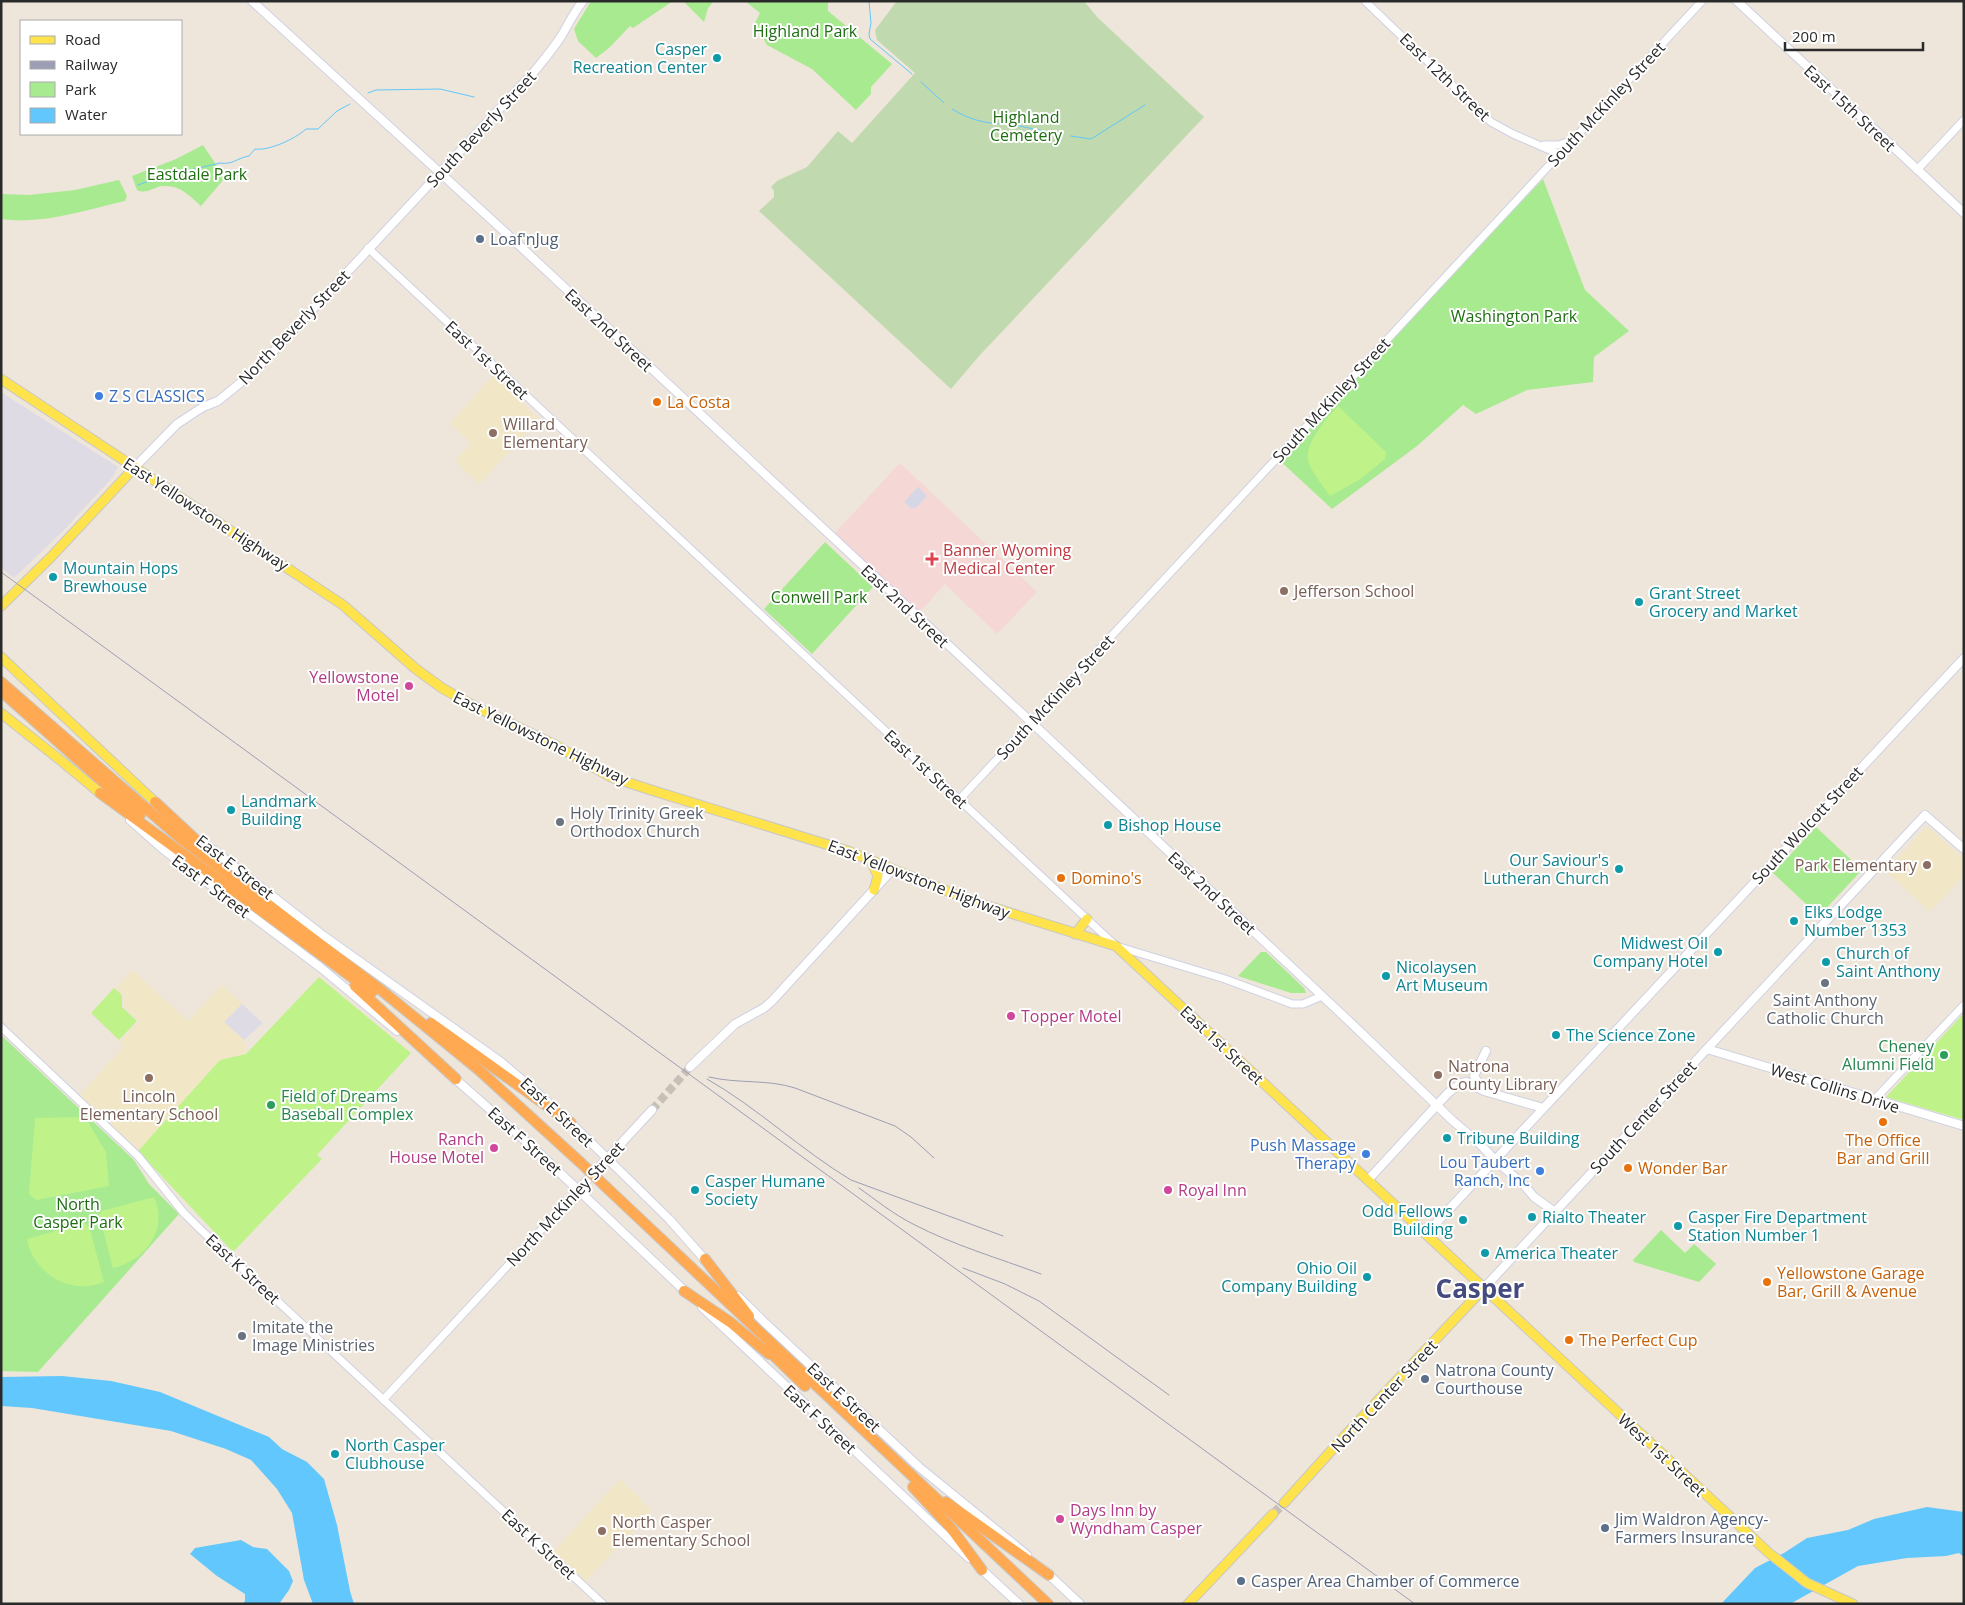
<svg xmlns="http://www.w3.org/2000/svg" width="1965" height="1605" font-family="'Open Sans',sans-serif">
<rect width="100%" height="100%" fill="#eee6da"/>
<g fill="#dfdbe5">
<path d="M1 392 118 467 112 478 63 531 14 578 1 568Z"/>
<path d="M242 1004 263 1023 244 1040 224 1022Z"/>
</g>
<g fill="#f1e7c7">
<path d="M493 376 539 419 479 484 455 461 471 443 450 423Z"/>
<path d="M1927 826 1964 859V876L1930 912 1886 871Z"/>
<path d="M132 970 188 1021 222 985 242 1003 224 1022 244 1040 246 1054 220 1060 138 1151 79 1096 124 1046 120 1041 139 1021 124 1007 123 995 116 988Z"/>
<path d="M620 1479 652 1511 585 1582 553 1552Z"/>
</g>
<path fill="#f5d7d6" d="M900 463 1037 592 997 634 945 584 919 613 834 534Z"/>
<path fill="#d5d7e6" d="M918 487 927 496 916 508 914 507 912 509 904 502Z"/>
<g fill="#a8ea90">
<path d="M591 1H673L633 28 630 26 609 48 596 58 578 41 574 29Z"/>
<path d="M683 1H714L708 8 704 22Z"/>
<path d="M745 1H828V11L892 64 871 87V94L856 110 812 69 767 45 755 23 760 13Z"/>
<path d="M203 145 225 178 201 206C190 196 180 185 164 186 154 186 147 195 137 190L132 176 176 159Z"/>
<path d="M1543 179 1585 290 1629 331 1594 357 1593 382 1527 390 1476 414 1463 405 1417 446 1332 509 1277 458Z"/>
<path d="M119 180 127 196 125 201C85 210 42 225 1 219V194L29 195 75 190Z"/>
<path d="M825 542 873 587 812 654 764 609Z"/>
<path d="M1816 827 1862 870 1819 916 1773 873Z"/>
<path d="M1261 952H1266L1304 988 1306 993H1291L1238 976Z"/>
<path d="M1 1035 134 1160 149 1184 179 1214 38 1372 1 1371Z"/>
<path d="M1661 1230 1685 1253 1694 1244 1716 1264 1699 1282 1634 1262 1633 1260Z"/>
</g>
<path fill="#c0d9af" d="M897 1H1084L1097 17 1204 117 980 355 951 389 759 211 774 197V191L771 187 777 181 807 167 838 131 852 143 915 73 877 40 875 30Z"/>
<g fill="#bff38a">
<path d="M1338 406 1386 452 1385 459 1359 480 1330 496C1323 486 1313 474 1309 463 1302 445 1327 419 1338 406Z"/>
<path d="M319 977 411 1053 317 1155 322 1159 233 1252 138 1151 220 1060 246 1054Z"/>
<path d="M114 988 122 995V1007L137 1021 119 1040 92 1014V1012Z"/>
<path d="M1964 1013V1120L1886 1097Z"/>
<path d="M85 1117 106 1152 109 1186 36 1200 29 1194 35 1118Z"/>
<path d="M154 1197C169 1229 145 1261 113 1268L99 1215 102 1211Z"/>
<path d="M84 1223 89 1226 104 1282C70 1296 33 1273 27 1239Z"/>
</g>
<g fill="#61c7fc">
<path d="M62 1376 111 1381 160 1392 269 1437 282 1449 307 1462 324 1479 337 1525 350 1591 354 1604H313L304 1580 292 1513 277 1489 251 1460 226 1449 171 1431 32 1408 1 1406V1377Z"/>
<path d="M1927 1507 1964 1512V1557L1959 1553 1946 1556 1907 1558 1858 1566 1790 1604H1721L1755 1568 1784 1553 1807 1538 1848 1530 1874 1519Z"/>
<path d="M241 1540 253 1547 267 1549 289 1571 293 1581 289 1590 279 1604H243L245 1601V1594L217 1576 190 1554 195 1548Z"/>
</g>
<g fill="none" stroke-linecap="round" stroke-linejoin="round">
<g stroke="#61c7fc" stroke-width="1">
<path d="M869 1 871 23 869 34 870 39 912 74"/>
<path d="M921 82 944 103"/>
<path d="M368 93 376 90 440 89 474 97"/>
<path d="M952 109C968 119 987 125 1005 123L1062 135"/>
<path d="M1071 136 1091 139 1145 105"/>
<path d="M138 185 160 177 220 163C233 165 237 158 249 156L255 149C269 151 295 139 306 129H318L337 111 350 104"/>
</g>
<path stroke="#c7c0b7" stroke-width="8" stroke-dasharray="8 4" stroke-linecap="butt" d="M652 1110 690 1067"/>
<path stroke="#c7c0b7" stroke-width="9" stroke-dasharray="9 4.5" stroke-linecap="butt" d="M1273 1514 1284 1503"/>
<defs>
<g id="tertiary">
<path d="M1365 1 1491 122 1513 134 1559 154"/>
<path d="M1544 145H1559L1570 141"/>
<path d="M1917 170 1964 120"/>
<path d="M368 248 1116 946 1225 979 1292 1004H1303L1322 996"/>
<path d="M959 800 1702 1"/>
<path d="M1 1027 138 1156 183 1212 201 1230 603 1604"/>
<path d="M1874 1100 1964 1005"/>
<path d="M383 1400 578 1190"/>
</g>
<g id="secondary">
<path d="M252 1 506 233 1031 722 1351 1023 1453 1121 1478 1142 1495 1160 1524 1185 1534 1197 1555 1212"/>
<path d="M1737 1 1964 213"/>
<path d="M135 467 177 424 203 407 218 401 256 370 533 73C543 61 553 49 562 35 569 23 574 12 583 1"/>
<path d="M130 820 164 850 320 967 397 1031"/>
<path d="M208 846 321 934 501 1062 548 1102"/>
<path d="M1707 1049 1964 1126"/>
<path d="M690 1067 735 1024 764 1008 772 1001 892 870"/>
<path d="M452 1076 538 1152 688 1294"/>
<path d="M1482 1088 1474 1076 1486 1051"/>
<path d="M568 1120 669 1219 707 1262"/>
<path d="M1368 1180 1448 1093 1461 1083 1467 1082 1484 1091 1543 1108"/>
<path d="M578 1190 652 1110"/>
<path d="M1426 1234 1964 658"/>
<path d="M1484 1288 1925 815 1964 849"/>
<path d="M738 1296 764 1322 919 1467 1027 1555"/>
<path d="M702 1307 969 1558"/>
<path d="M979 1567 1019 1604"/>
<path d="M1047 1573 1080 1604"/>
</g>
<g id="primary">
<path d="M1 379 343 605 416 669 442 688 474 706 555 745 595 768 611 777 651 790 848 851 972 901 1116 946 1769 1553 1807 1583 1853 1604"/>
<path d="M1 606 51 557 135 467"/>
<path d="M1 657 155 802"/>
<path d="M1 713 64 763 100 793"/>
<path d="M871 861 878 876 874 890"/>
<path d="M1075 934 1087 919"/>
<path d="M1284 1503 1340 1441 1484 1288"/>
<path d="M1188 1604 1273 1514"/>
</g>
<g id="motorway">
<path d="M1 682 180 838 381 990 479 1070 581 1163"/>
<path d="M1 691 140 815"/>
<path d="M100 793 372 992"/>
<path d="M155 802 212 855"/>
<path d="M355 986 456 1079"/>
<path d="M431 1023 571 1123"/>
<path d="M606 1187 1048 1604"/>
<path d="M705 1259 749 1316"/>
<path d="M684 1291 730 1322 769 1354"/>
<path d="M767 1349 805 1386"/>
<path d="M913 1487 951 1528 982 1570"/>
<path d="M946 1502 1049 1575"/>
</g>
</defs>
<use href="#tertiary" stroke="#cfd1e4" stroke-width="9"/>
<use href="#secondary" stroke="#cfd1e4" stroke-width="10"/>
<use href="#primary" stroke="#c8c8c8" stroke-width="11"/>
<use href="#motorway" stroke="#c8c8c8" stroke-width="12"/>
<use href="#tertiary" stroke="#fff" stroke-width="7"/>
<use href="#secondary" stroke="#fff" stroke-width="8"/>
<use href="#primary" stroke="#ffe34d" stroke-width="9"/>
<use href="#motorway" stroke="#ffaa53" stroke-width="10"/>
<g stroke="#9c9eb6" stroke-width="1">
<path d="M1 572 1415 1604"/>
<path d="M709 1077C738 1084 767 1079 795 1088L895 1126 911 1137 934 1158"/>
<path d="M707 1079C758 1108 801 1150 851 1180L1003 1236"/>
<path d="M859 1188C876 1200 893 1214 913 1224 953 1245 998 1258 1041 1274"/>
<path d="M963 1268 1005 1284 1039 1301 1169 1395"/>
</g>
<defs>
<path id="motorway-bridge" d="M581 1163 606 1187"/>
</defs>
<use href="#motorway-bridge" stroke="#c8c8c8" stroke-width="12" stroke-linecap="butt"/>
<use href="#motorway-bridge" stroke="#ffaa53" stroke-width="10"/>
</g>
<g fill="#0f9aa8" stroke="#fff" stroke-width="2">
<circle cx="717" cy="58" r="5"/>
<circle cx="53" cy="577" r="5"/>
<circle cx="1639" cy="602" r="5"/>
<circle cx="231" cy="810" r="5"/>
<circle cx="1108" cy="825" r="5"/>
<circle cx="1619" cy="869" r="5"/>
<circle cx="1794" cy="921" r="5"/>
<circle cx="1718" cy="952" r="5"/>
<circle cx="1826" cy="962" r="5"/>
<circle cx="1386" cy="976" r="5"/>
<circle cx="1556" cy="1035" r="5"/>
<circle cx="1447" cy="1138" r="5"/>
<circle cx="695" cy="1190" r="5"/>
<circle cx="1532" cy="1217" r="5"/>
<circle cx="1463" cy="1220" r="5"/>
<circle cx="1678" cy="1226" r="5"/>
<circle cx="1485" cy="1253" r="5"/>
<circle cx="1367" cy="1277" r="5"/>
<circle cx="335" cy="1454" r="5"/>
</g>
<g fill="#5c6f8a" stroke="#fff" stroke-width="2">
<circle cx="480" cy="239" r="5"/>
<circle cx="1425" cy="1379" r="5"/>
<circle cx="1605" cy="1528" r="5"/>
<circle cx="1241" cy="1581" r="5"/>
</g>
<g fill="#3f7fe0" stroke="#fff" stroke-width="2">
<circle cx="99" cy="396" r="5"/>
<circle cx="1366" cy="1154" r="5"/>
<circle cx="1540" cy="1171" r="5"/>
</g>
<g fill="#e8710a" stroke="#fff" stroke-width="2">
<circle cx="657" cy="402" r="5"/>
<circle cx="1061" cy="878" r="5"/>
<circle cx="1883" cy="1122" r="5"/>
<circle cx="1628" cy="1168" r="5"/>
<circle cx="1767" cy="1282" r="5"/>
<circle cx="1569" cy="1340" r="5"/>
</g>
<g fill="#8d6e63" stroke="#fff" stroke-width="2">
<circle cx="493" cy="433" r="5"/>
<circle cx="1284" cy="591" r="5"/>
<circle cx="1927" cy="865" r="5"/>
<circle cx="1438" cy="1075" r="5"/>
<circle cx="149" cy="1078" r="5"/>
<circle cx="602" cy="1531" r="5"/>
</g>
<path fill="#e0444e" stroke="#fff" stroke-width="2" d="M929.5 551.5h5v5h5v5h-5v5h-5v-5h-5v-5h5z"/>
<g fill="#d1479c" stroke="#fff" stroke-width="2">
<circle cx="409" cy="686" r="5"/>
<circle cx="1011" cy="1016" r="5"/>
<circle cx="494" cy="1148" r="5"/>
<circle cx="1168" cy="1190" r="5"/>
<circle cx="1060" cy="1519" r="5"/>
</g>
<g fill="#6b7280" stroke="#fff" stroke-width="2">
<circle cx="560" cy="822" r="5"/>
<circle cx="1825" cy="983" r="5"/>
<circle cx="242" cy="1336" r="5"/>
</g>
<g fill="#2e9e5b" stroke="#fff" stroke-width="2">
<circle cx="1944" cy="1055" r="5"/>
<circle cx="271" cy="1105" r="5"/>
</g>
<g text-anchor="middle" stroke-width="4" stroke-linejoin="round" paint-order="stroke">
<g font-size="16" fill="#1e6e12" stroke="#fff">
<text x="805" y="37">Highland Park</text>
<text x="1026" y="123">Highland<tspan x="1026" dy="18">Cemetery</tspan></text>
<text x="197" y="180">Eastdale Park</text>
<text x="1514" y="322">Washington Park</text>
<text x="819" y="603">Conwell Park</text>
<text x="78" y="1210">North<tspan x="78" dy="18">Casper Park</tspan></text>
</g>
<g font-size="16" fill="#0d838f" stroke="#fff" text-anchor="start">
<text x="707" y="55" text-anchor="end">Casper<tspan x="707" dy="18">Recreation Center</tspan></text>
<text x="63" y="574">Mountain Hops<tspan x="63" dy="18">Brewhouse</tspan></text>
<text x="1649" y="599">Grant Street<tspan x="1649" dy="18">Grocery and Market</tspan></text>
<text x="241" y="807">Landmark<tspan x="241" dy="18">Building</tspan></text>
<text x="1118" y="831">Bishop House</text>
<text x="1609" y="866" text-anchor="end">Our Saviour's<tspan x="1609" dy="18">Lutheran Church</tspan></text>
<text x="1804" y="918">Elks Lodge<tspan x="1804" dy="18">Number 1353</tspan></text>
<text x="1708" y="949" text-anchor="end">Midwest Oil<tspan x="1708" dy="18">Company Hotel</tspan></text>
<text x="1836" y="959">Church of<tspan x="1836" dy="18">Saint Anthony</tspan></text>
<text x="1396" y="973">Nicolaysen<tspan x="1396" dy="18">Art Museum</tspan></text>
<text x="1566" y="1041">The Science Zone</text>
<text x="1457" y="1144">Tribune Building</text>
<text x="705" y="1187">Casper Humane<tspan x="705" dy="18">Society</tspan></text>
<text x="1453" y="1217" text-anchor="end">Odd Fellows<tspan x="1453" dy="18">Building</tspan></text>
<text x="1542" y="1223">Rialto Theater</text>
<text x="1688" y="1223">Casper Fire Department<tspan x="1688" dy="18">Station Number 1</tspan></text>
<text x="1495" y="1259">America Theater</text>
<text x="1357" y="1274" text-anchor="end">Ohio Oil<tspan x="1357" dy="18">Company Building</tspan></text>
<text x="345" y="1451">North Casper<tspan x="345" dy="18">Clubhouse</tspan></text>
</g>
<g font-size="16" fill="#2a2a2a" stroke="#fff">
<text transform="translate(1445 77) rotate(44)" y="6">East 12th Street</text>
<text transform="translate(1606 104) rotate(-47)" y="6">South McKinley Street</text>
<text transform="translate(1850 108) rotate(43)" y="6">East 15th Street</text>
<text transform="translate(481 129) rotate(-47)" y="6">South Beverly Street</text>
<text transform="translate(294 327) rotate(-46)" y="6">North Beverly Street</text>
<text transform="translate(609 330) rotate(43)" y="6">East 2nd Street</text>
<text transform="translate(487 360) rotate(43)" y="6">East 1st Street</text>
<text transform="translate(1331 400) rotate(-47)" y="6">South McKinley Street</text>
<text transform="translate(206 514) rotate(33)" y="6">East Yellowstone Highway</text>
<text transform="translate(905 606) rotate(43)" y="6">East 2nd Street</text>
<text transform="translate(1055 697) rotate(-47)" y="6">South McKinley Street</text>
<text transform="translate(541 738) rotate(26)" y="6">East Yellowstone Highway</text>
<text transform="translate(926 769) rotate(43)" y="6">East 1st Street</text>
<text transform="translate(1807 825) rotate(-47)" y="6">South Wolcott Street</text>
<text transform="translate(235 867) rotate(38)" y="6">East E Street</text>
<text transform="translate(919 879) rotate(21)" y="6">East Yellowstone Highway</text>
<text transform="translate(211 886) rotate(37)" y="6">East F Street</text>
<text transform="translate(1212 893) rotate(43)" y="6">East 2nd Street</text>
<text transform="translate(1222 1045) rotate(43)" y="6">East 1st Street</text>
<text transform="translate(1835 1088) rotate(17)" y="6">West Collins Drive</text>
<text transform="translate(557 1112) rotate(43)" y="6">East E Street</text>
<text transform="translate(1643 1117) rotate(-47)" y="6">South Center Street</text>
<text transform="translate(525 1141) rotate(42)" y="6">East F Street</text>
<text transform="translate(565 1204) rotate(-47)" y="6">North McKinley Street</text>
<text transform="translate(243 1269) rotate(43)" y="6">East K Street</text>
<text transform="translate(1384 1396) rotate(-47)" y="6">North Center Street</text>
<text transform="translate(844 1397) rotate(43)" y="6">East E Street</text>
<text transform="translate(820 1419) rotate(43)" y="6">East F Street</text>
<text transform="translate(1662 1455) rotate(43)" y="6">West 1st Street</text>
<text transform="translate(539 1544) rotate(43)" y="6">East K Street</text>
</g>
<g font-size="16" fill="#4e5e75" stroke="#fff" text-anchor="start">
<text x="490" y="245">Loaf'nJug</text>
<text x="1435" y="1376">Natrona County<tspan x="1435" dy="18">Courthouse</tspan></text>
<text x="1615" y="1525">Jim Waldron Agency-<tspan x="1615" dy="18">Farmers Insurance</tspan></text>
<text x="1251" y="1587">Casper Area Chamber of Commerce</text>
</g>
<g font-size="16" fill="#366cbe" stroke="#fff" text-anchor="end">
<text x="109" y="402" text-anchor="start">Z S CLASSICS</text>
<text x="1356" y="1151">Push Massage<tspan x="1356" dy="18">Therapy</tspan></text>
<text x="1530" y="1168">Lou Taubert<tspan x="1530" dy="18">Ranch, Inc</tspan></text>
</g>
<g font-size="16" fill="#c56008" stroke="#fff" text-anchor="start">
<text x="667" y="408">La Costa</text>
<text x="1071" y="884">Domino's</text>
<text x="1883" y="1146" text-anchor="middle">The Office<tspan x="1883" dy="18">Bar and Grill</tspan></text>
<text x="1638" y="1174">Wonder Bar</text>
<text x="1777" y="1279">Yellowstone Garage<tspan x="1777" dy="18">Bar, Grill &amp; Avenue</tspan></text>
<text x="1579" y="1346">The Perfect Cup</text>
</g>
<g font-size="16" fill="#785e54" stroke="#fff" text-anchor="start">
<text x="503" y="430">Willard<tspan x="503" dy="18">Elementary</tspan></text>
<text x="1294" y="597">Jefferson School</text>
<text x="1917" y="871" text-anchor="end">Park Elementary</text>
<text x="1448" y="1072">Natrona<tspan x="1448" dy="18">County Library</tspan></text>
<text x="149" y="1102" text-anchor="middle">Lincoln<tspan x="149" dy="18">Elementary School</tspan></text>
<text x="612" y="1528">North Casper<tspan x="612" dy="18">Elementary School</tspan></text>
</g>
<g font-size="16" fill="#be3a42" stroke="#fff" text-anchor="start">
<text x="943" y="556">Banner Wyoming<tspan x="943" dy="18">Medical Center</tspan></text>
</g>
<g font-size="16" fill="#b23c85" stroke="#fff" text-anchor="start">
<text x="399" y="683" text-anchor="end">Yellowstone<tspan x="399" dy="18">Motel</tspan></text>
<text x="1021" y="1022">Topper Motel</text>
<text x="484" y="1145" text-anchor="end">Ranch<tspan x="484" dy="18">House Motel</tspan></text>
<text x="1178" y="1196">Royal Inn</text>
<text x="1070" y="1516">Days Inn by<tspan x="1070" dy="18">Wyndham Casper</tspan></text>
</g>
<g font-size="16" fill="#5b616d" stroke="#fff" text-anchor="start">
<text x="570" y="819">Holy Trinity Greek<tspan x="570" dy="18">Orthodox Church</tspan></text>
<text x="1825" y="1006" text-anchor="middle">Saint Anthony<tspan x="1825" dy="18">Catholic Church</tspan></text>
<text x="252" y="1333">Imitate the<tspan x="252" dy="18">Image Ministries</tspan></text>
</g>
<g font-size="16" fill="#27864d" stroke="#fff" text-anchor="end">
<text x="1934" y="1052">Cheney<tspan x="1934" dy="18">Alumni Field</tspan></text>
<text x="281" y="1102" text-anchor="start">Field of Dreams<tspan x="281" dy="18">Baseball Complex</tspan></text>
</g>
<g font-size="26" font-weight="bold" fill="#454b7f" stroke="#fff">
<text x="1480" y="1298">Casper</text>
</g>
</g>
<rect width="1965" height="1605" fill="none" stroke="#2a2a2a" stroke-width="5"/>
<rect x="20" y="20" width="162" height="115" fill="#ffffff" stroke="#aaaaaa"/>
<rect x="30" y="36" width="25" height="8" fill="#ffe34d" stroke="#aaaaaa"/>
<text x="65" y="45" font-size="15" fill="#2a2a2a">Road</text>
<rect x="30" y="61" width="25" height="8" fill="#9c9eb6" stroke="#aaaaaa"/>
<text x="65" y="70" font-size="15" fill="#2a2a2a">Railway</text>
<rect x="30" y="82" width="25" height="15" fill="#a8ea90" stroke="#aaaaaa"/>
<text x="65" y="95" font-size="15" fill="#2a2a2a">Park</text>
<rect x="30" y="108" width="25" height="15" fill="#61c7fc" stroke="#aaaaaa"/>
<text x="65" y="120" font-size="15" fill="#2a2a2a">Water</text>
<path d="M1785 42v8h138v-8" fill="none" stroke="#2a2a2a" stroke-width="2.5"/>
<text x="1792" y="42" font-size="15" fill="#2a2a2a" stroke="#ffffff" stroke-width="4" paint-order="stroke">200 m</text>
</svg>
